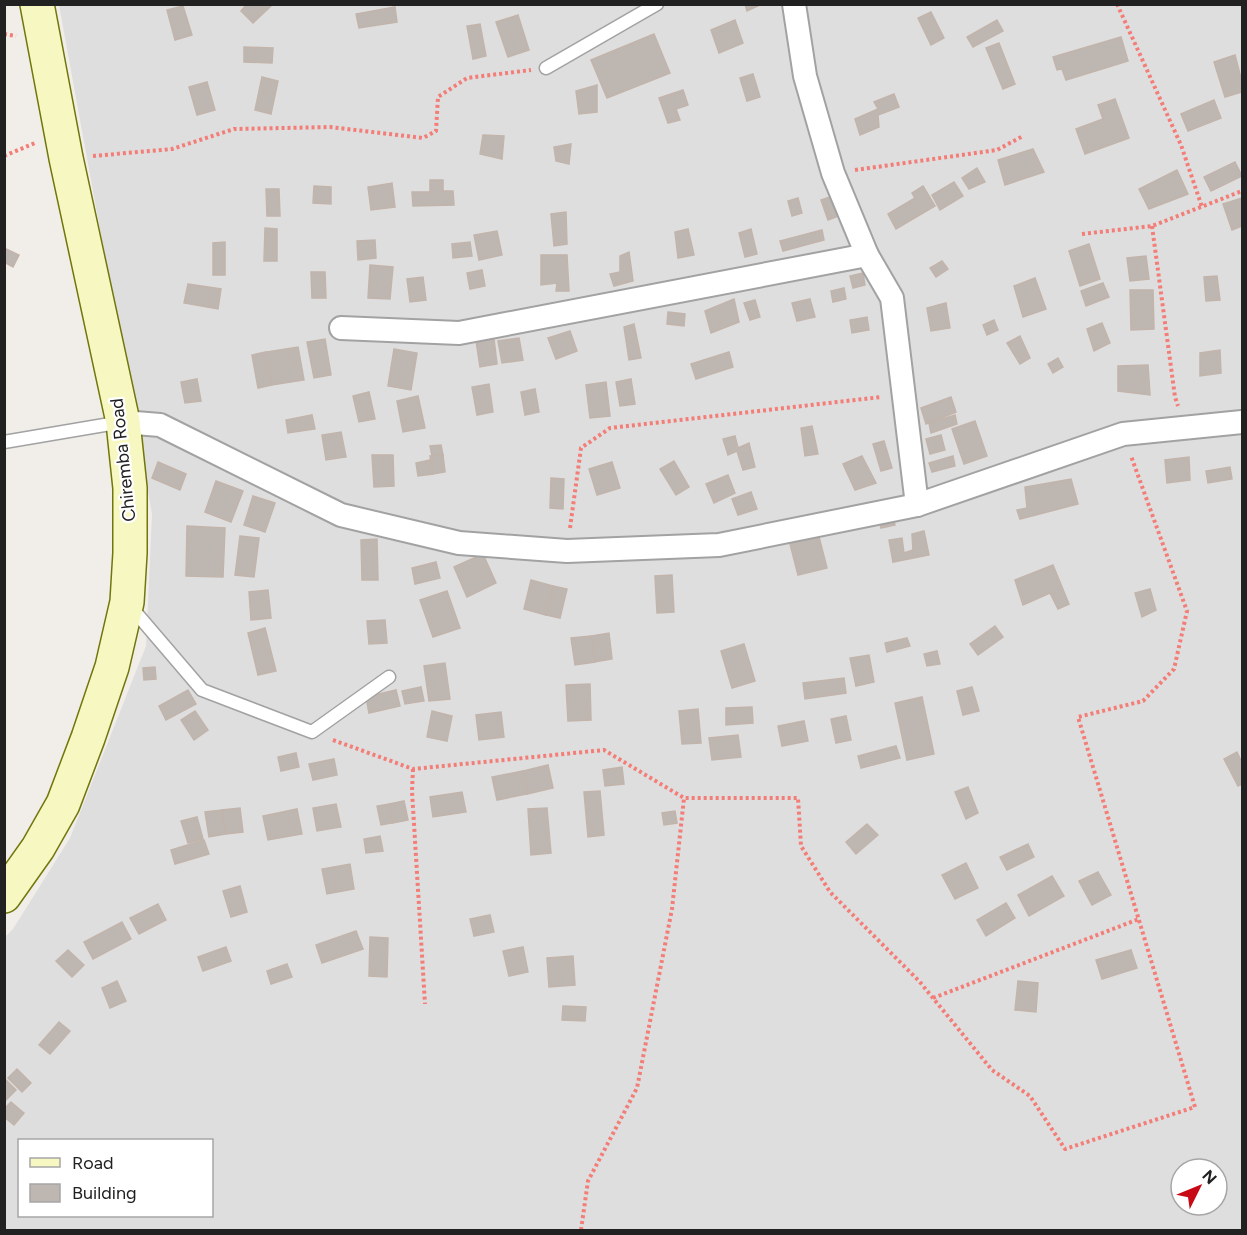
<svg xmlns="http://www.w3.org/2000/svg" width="1247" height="1235" font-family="Figtree,sans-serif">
<rect width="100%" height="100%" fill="#f1eee9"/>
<path fill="#dfdede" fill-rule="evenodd" d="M59 5H1242V1230H5V937L13 929 70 838 146 646 152 514ZM20 1140H212V1216H20ZM1181 1169H1217V1205H1181Z"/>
<g fill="#beb7b1" stroke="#c2b4ab" stroke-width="1.5">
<path d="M247 4H269L271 6 253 23 241 11Z"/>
<path d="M745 4H762L747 11Z"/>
<path d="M183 6 192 35 175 40 167 10Z"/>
<path d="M395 7 397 22 359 28 356 14Z"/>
<path d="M931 12 944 38 931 45 918 18Z"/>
<path d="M518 15 529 50 508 57 496 22Z"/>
<path d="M735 20 743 43 719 53 711 30Z"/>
<path d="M997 20 1003 31 973 47 967 37Z"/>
<path d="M480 24 486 56 473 59 467 26Z"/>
<path d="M654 34 670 73 607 98 591 60Z"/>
<path d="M1121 37 1128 61 1066 80 1062 69 1057 70 1053 57Z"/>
<path d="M999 43 1015 84 1003 89 986 48Z"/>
<path d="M244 47 273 48 272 63 244 62Z"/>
<path d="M1235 55 1242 82V92L1225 97 1214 62Z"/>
<path d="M753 74 760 97 747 101 740 78Z"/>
<path d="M262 77 278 81 271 114 255 110Z"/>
<path d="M207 82 215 110 197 115 189 87Z"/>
<path d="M597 85V112L579 114 576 91Z"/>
<path d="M683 90 688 105 676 109 680 120 668 123 659 98Z"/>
<path d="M894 94 899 107 878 115 879 127 860 135 855 119 878 109 874 102Z"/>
<path d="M1115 99 1129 138 1085 154 1076 129 1103 119 1098 105Z"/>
<path d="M1214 100 1221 118 1188 131 1181 114Z"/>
<path d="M483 135 504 136 502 159 480 154Z"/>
<path d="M571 144 569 164 556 161 554 147Z"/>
<path d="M1033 149 1044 172 1005 185 998 160Z"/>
<path d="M1235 162 1242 176 1211 191 1204 177Z"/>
<path d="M977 168 985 182 969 189 962 178Z"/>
<path d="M1177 170 1188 194 1149 209 1139 189Z"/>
<path d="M430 180H443V191H453L454 205 413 206 412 192H430Z"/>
<path d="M954 182 963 196 940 210 932 195Z"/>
<path d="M392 183 395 207 371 210 368 187Z"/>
<path d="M314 186 331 187V204L313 203Z"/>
<path d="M923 186 935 206 896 229 888 214 915 198 912 193Z"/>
<path d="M266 189H279L280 216H267Z"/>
<path d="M833 196 841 215 828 220 821 200Z"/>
<path d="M798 198 802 213 792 216 788 201Z"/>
<path d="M1242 198V226L1232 230 1223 204Z"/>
<path d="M566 212 567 244 554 246 551 214Z"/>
<path d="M265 228 277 229V261H264Z"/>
<path d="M688 229 694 255 678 258 675 232Z"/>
<path d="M751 229 757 254 745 257 739 233Z"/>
<path d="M822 230 824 240 783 251 780 241Z"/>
<path d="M497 231 502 255 479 260 474 235Z"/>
<path d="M375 240 376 258 358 260 357 241Z"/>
<path d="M225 242V275H213V243Z"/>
<path d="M470 242 472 256 453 258 452 244Z"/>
<path d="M1089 244 1100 279 1080 286 1069 251Z"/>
<path d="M4 248 19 255 13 267 4 262Z"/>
<path d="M629 252 633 281 614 286 610 274 620 272V256Z"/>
<path d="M541 255H567L569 291H556L557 283 541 285Z"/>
<path d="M1146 256 1149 279 1130 281 1127 258Z"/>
<path d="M942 261 948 269 936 277 930 268Z"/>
<path d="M370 265 393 267 390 299 368 298Z"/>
<path d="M482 270 485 286 470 289 467 273Z"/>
<path d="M311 272H325L326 298H312Z"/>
<path d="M863 273 865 285 853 288 850 276Z"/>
<path d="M1217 276 1220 300 1206 301 1204 277Z"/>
<path d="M423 277 426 300 410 302 407 279Z"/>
<path d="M1035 278 1046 309 1023 317 1014 286Z"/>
<path d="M1103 283 1109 297 1086 306 1081 291Z"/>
<path d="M188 284 221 289 218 309 184 303Z"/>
<path d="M844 288 846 299 833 302 831 291Z"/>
<path d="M1130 290H1153L1154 329 1131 330Z"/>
<path d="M734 299 739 322 711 333 705 311Z"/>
<path d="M810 299 815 317 797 321 792 303Z"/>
<path d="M755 300 760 317 750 320 744 303Z"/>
<path d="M946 303 950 328 931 331 927 308Z"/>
<path d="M668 312 685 314 684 326 667 324Z"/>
<path d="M867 317 869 330 852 333 850 320Z"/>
<path d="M994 320 998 330 987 335 983 325Z"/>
<path d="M1102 323 1110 343 1094 351 1087 329Z"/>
<path d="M634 324 641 358 629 360 624 327Z"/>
<path d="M570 331 577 351 556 359 548 338Z"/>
<path d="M1020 336 1030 358 1020 364 1007 343Z"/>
<path d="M519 338 523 360 502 363 498 341Z"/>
<path d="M325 339 331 375 314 378 307 342Z"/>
<path d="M494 339 497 364 480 367 476 341Z"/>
<path d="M298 347 304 380 272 385 266 352Z"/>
<path d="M394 349 417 353 411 390 388 386Z"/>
<path d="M1220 350 1221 373 1200 376V353Z"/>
<path d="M266 352 272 385 258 388 252 355Z"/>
<path d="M729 352 733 367 696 379 691 364Z"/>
<path d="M1058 358 1063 367 1053 373 1048 364Z"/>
<path d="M1148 365 1150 395 1118 391V366Z"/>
<path d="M197 379 201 401 185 403 181 382Z"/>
<path d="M631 379 635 404 620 406 616 382Z"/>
<path d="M606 382 610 416 590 418 586 385Z"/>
<path d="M489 384 493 412 477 415 472 387Z"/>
<path d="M535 389 539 412 525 415 521 392Z"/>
<path d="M369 392 375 419 359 422 353 396Z"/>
<path d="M418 396 425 428 403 432 397 401Z"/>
<path d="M951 397 956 412 926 424 921 408Z"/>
<path d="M312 415 315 429 288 433 286 420Z"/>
<path d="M955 415 957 424 931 433 929 423Z"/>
<path d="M975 421 987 456 964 464 952 429Z"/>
<path d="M812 426 818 454 805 456 801 428Z"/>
<path d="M341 432 346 457 326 460 322 435Z"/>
<path d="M941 435 945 450 930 454 926 439Z"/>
<path d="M735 436 738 448 749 443 755 467 743 470 737 451 728 455 723 439Z"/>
<path d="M884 441 892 468 881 471 873 444Z"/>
<path d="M441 445 443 455 432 456 430 446Z"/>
<path d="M372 455H393L394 486 374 487Z"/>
<path d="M443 455 445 472 433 474 430 456Z"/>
<path d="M862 456 876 483 855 490 843 464Z"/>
<path d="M953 456 955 466 932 472 929 463Z"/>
<path d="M1189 457 1190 480 1167 483 1165 460Z"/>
<path d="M430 460 433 474 418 476 416 463Z"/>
<path d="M674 461 689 487 676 495 660 469Z"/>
<path d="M158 462 186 474 180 490 152 478Z"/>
<path d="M612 462 620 488 597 495 589 469Z"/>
<path d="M1230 467 1232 479 1208 483 1206 471Z"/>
<path d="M728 475 735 493 714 503 706 484Z"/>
<path d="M551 478 564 479 563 509 550 508Z"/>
<path d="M1071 479 1078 504 1020 519 1017 510 1027 508 1025 487Z"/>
<path d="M216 481 243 491 231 522 205 512Z"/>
<path d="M751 492 757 509 738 515 732 499Z"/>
<path d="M253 496 275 503 265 532 244 525Z"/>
<path d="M892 512 895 525 881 528 878 515Z"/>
<path d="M187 526 225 528 223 577 186 576Z"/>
<path d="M924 531 929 555 893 562 889 540 902 538 904 553 913 550 912 534Z"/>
<path d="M818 533 827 568 798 575 789 540Z"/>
<path d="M240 536 259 538 254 577 235 575Z"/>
<path d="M377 539 378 580H362L361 540Z"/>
<path d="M483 554 496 583 467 597 454 567Z"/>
<path d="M436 562 440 578 415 584 412 568Z"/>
<path d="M1053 565 1069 604 1058 609 1050 593 1023 605 1015 580Z"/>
<path d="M672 575 674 612 657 613 655 576Z"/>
<path d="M531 580 553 586 546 615 524 609Z"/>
<path d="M553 586 567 589 560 618 546 615Z"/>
<path d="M1150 589 1156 610 1142 617 1135 593Z"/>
<path d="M268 590 271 618 251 620 249 592Z"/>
<path d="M447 591 460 628 433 637 420 600Z"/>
<path d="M385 620 387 643 369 644 367 621Z"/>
<path d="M995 626 1003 637 978 655 970 644Z"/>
<path d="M265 628 276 671 258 675 248 633Z"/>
<path d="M609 633 612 659 595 662 591 636Z"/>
<path d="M591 636 595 662 575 665 571 638Z"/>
<path d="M907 638 910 646 887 652 885 643Z"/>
<path d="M744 644 755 681 732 688 721 651Z"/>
<path d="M937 651 940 664 927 666 924 654Z"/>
<path d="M869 655 874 682 856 686 850 658Z"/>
<path d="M445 663 450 699 429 701 424 666Z"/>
<path d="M155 667 156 679 144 680 143 668Z"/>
<path d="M844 678 846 693 805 699 803 683Z"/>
<path d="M590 684 591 720 568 721 566 685Z"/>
<path d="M421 687 424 701 405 704 402 691Z"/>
<path d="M972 687 979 711 963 715 957 691Z"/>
<path d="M188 690 196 704 166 720 159 706Z"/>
<path d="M396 690 400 706 369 713 366 697Z"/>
<path d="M922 697 934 754 907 760 895 703Z"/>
<path d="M752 707 753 723 726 725V708Z"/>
<path d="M698 709 701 743 682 744 679 711Z"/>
<path d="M195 711 208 730 194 740 181 720Z"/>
<path d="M432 711 452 716 447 741 427 737Z"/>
<path d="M501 712 504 737 479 740 476 715Z"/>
<path d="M846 716 851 740 836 743 831 719Z"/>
<path d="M804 721 808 741 782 746 778 726Z"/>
<path d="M738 735 741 757 712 760 709 738Z"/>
<path d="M896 746 900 758 861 768 858 756Z"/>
<path d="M1237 752 1242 763V784L1238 786 1224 759Z"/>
<path d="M296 753 299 767 281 771 278 757Z"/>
<path d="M334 759 337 775 313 780 309 764Z"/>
<path d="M548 765 553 788 527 794 523 771Z"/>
<path d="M622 767 624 784 605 786 603 770Z"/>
<path d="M523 771 527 794 497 800 492 777Z"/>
<path d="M968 787 978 813 966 819 955 792Z"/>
<path d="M600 791 604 835 588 837 584 792Z"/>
<path d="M462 792 466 812 433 817 430 797Z"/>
<path d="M404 801 408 820 392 823 389 804Z"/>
<path d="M336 804 341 827 317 831 313 808Z"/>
<path d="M389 804 392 823 381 825 377 806Z"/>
<path d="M240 808 243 832 226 834 222 810Z"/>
<path d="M547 808 551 853 531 855 528 809Z"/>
<path d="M297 809 302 834 268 840 263 816Z"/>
<path d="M222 810 226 834 209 837 205 812Z"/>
<path d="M675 811 677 823 664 825 662 813Z"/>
<path d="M197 817 203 839 188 843 181 821Z"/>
<path d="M867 824 878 835 856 854 846 842Z"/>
<path d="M380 836 383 851 366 853 364 839Z"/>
<path d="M204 840 209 854 175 864 171 850Z"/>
<path d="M1028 844 1034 857 1007 870 1000 857Z"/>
<path d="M966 863 978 888 955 899 942 875Z"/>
<path d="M350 864 354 889 327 894 322 869Z"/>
<path d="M1098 872 1111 895 1092 905 1079 881Z"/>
<path d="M1052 876 1064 896 1029 916 1018 895Z"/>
<path d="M240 886 247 912 231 917 223 891Z"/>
<path d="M1006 903 1015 918 986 936 977 920Z"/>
<path d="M158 904 166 920 139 934 130 918Z"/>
<path d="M490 915 494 932 474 936 470 919Z"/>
<path d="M122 922 131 939 93 959 84 942Z"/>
<path d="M356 931 363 949 322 963 316 945Z"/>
<path d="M370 937 388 938 387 977 369 976Z"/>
<path d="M226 947 231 961 203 971 198 957Z"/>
<path d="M523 947 528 972 509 976 503 951Z"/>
<path d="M68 950 84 965 72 977 56 961Z"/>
<path d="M1131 950 1137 968 1102 979 1096 960Z"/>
<path d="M573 956 575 985 549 987 547 958Z"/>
<path d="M287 964 292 977 271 984 267 971Z"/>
<path d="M117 981 126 1001 110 1008 102 988Z"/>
<path d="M1018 981 1038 983 1036 1012 1015 1010Z"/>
<path d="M563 1006 586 1007 585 1021 562 1020Z"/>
<path d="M59 1022 70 1031 50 1054 39 1045Z"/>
<path d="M17 1069 31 1083 22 1092 8 1078Z"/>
<path d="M4 1078 16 1090 5 1101H4Z"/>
<path d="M11 1102 24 1113 14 1125 4 1117V1109Z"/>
</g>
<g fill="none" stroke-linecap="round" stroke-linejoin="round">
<defs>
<g id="service">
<path d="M546 68 657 4"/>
<path d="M4 442 122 422"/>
<path d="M131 607 202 690 312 732 389 677"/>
</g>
<g id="minor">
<path d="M794 4 805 76 833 173 867 255 892 298 917 505"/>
<path d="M341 328 459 333 867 255"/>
<path d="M123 422 160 425 341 515 459 543 567 551 719 545 917 505 1123 434 1242 422"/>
</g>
<path id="secondary" d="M4 896 38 848 63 804 88 738 112 667 127 602 130 553V488L123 422 66 158 37 4"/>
</defs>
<use href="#service" stroke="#a2a2a2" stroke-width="15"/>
<use href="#minor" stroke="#a2a2a2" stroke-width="26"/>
<use href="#secondary" stroke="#71760b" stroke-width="36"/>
<g stroke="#f37d77" stroke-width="4" stroke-dasharray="3 3" stroke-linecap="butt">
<path d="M1117 4 1181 145 1202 207"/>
<path d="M4 34 16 36"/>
<path d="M4 156 35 143"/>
<path d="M93 156 172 149 234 129 330 127 423 138 436 131 438 97 467 78 531 70"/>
<path d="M855 170 997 150 1023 136"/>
<path d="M1152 226 1175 397 1178 406"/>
<path d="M1082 234 1152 226 1242 191"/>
<path d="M570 528 581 448 610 428 881 397"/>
<path d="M333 740 413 769 604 750 684 798H798L801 846 830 892 919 981 992 1070 1030 1096 1065 1149 1195 1107 1078 717 1143 701 1174 669 1187 611 1131 456"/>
<path d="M413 769 412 791 425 1004"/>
<path d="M933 998 1139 919"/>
<path d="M581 1230 588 1181 637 1088 672 909 684 798"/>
</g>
<use href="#service" stroke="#fff" stroke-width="12"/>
<use href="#minor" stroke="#fff" stroke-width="22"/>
<use href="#secondary" stroke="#f7f7c1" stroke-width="33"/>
</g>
<g text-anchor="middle" stroke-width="4.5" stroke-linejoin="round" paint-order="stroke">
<g font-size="18" fill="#212121" stroke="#fff">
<text transform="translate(123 460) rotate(-96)" y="6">Chiremba Road</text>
</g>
</g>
<rect width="1247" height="1235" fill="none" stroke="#212121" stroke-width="12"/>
<rect x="18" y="1139" width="195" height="78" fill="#ffffff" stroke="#a6a6a6" stroke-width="1.5"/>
<rect x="30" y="1158" width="30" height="9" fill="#f7f7c1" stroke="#a6a6a6" stroke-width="1.5"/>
<text x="72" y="1169" font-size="18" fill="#212121">Road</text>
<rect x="30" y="1184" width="30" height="18" fill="#beb7b1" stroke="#a6a6a6" stroke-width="1.5"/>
<text x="72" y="1199" font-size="18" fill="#212121">Building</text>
<g transform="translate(1199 1187) rotate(47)"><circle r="28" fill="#ffffff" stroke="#a6a6a6" stroke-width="1.5"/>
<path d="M0-4.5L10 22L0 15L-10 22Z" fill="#c80a16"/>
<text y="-9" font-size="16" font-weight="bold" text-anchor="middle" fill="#212121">N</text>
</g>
</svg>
